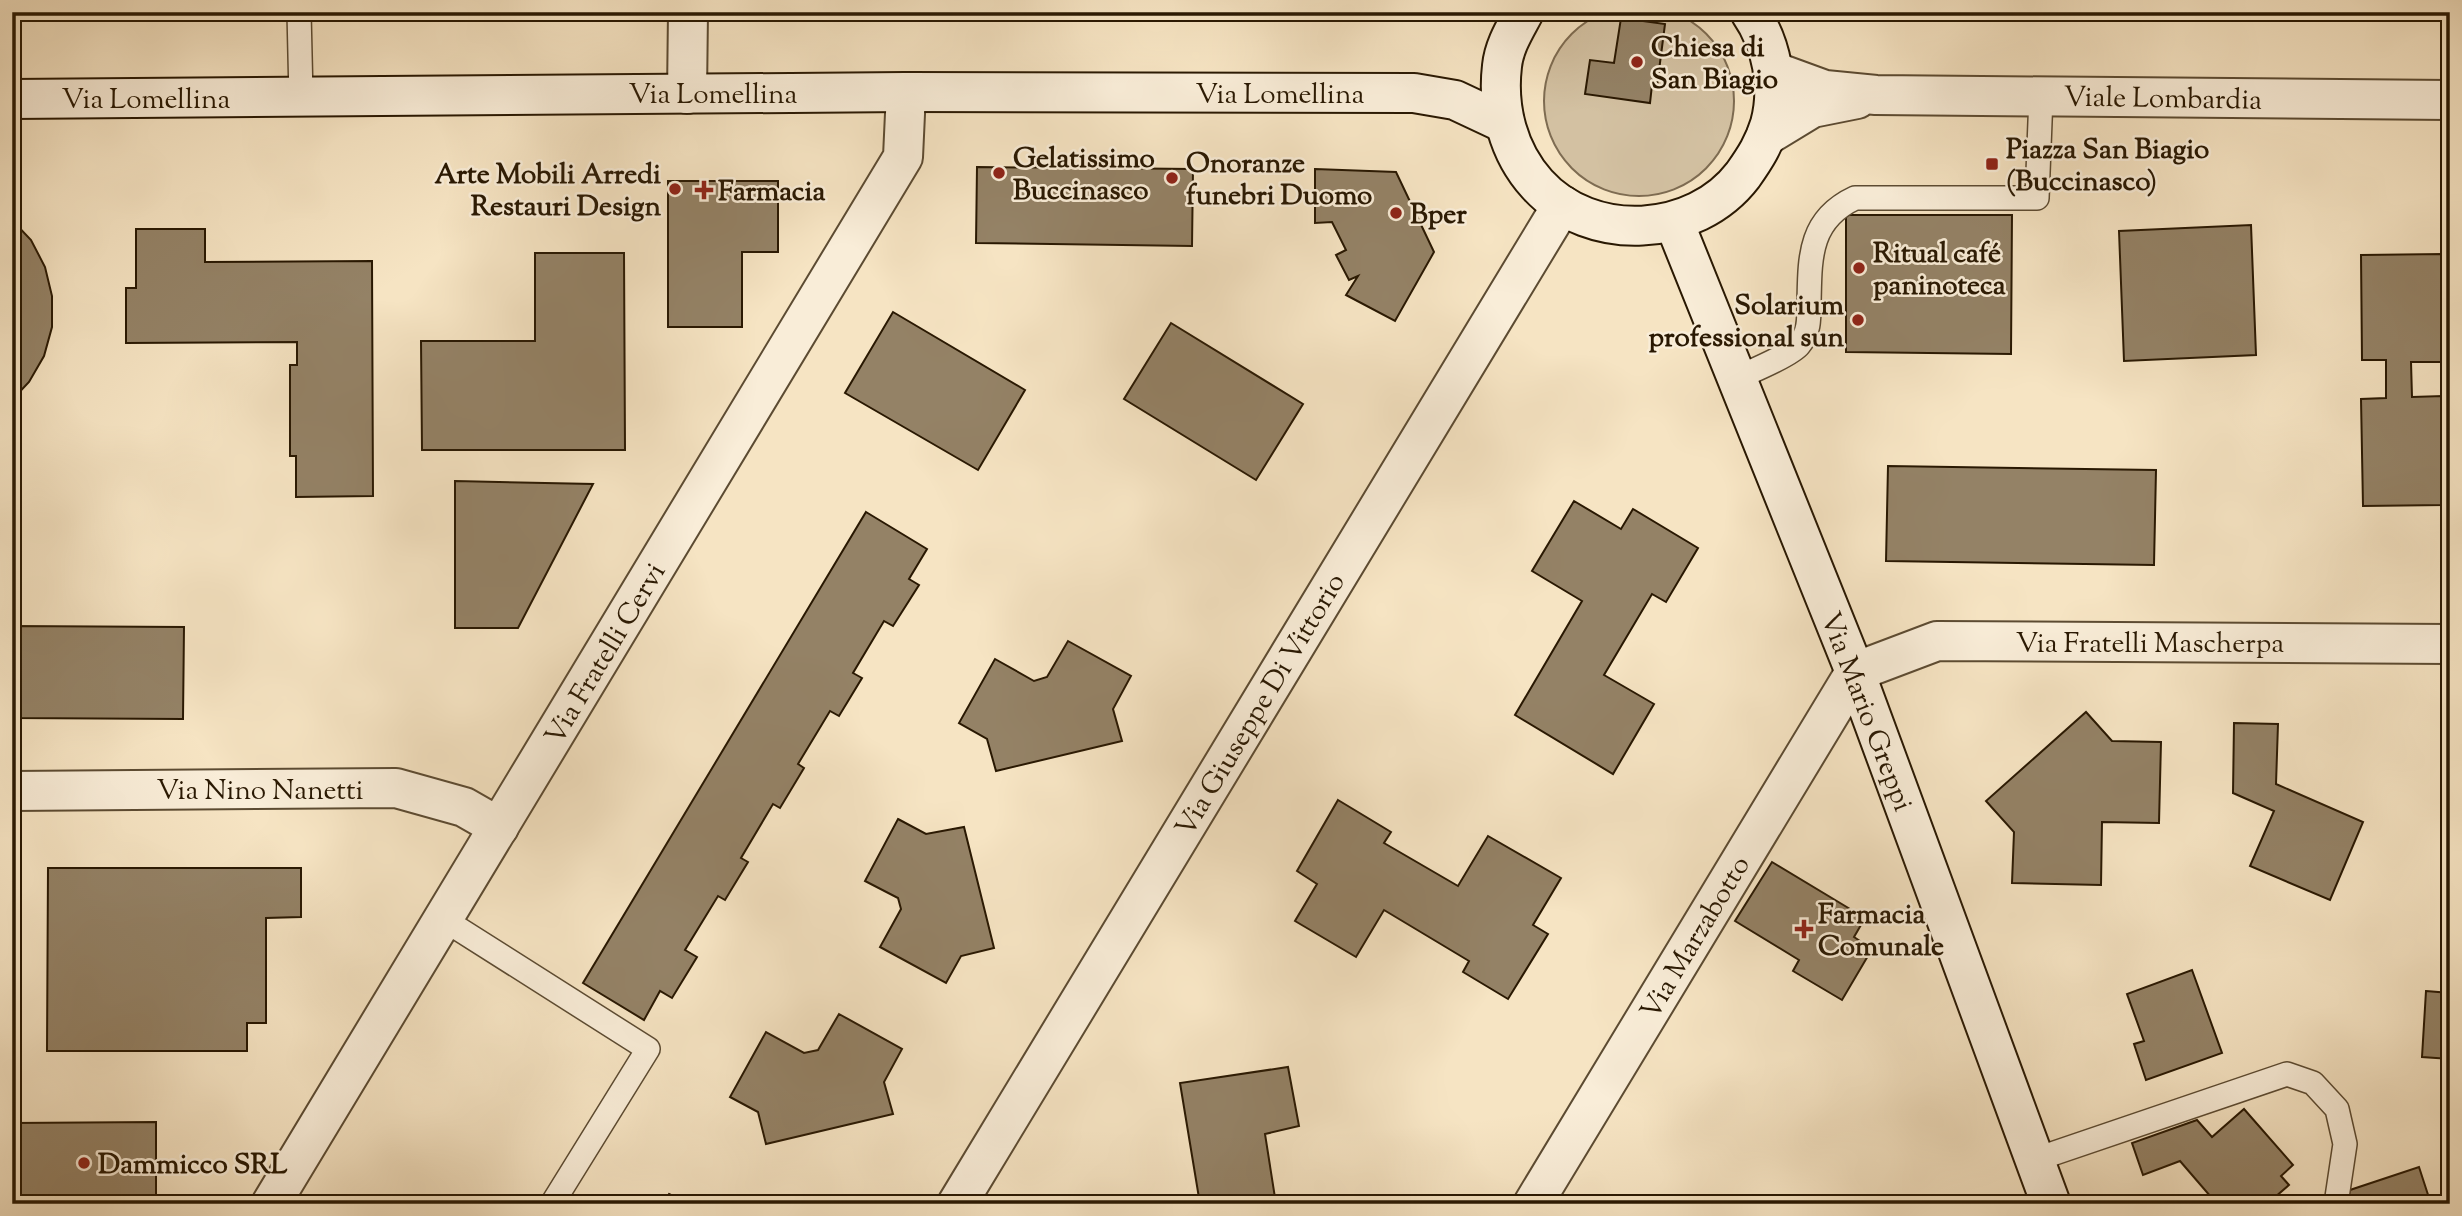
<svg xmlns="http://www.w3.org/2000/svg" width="2462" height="1216" font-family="'Sorts Mill Goudy',serif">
<rect width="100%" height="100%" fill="#f6e4c3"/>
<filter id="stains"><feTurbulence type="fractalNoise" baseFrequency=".00286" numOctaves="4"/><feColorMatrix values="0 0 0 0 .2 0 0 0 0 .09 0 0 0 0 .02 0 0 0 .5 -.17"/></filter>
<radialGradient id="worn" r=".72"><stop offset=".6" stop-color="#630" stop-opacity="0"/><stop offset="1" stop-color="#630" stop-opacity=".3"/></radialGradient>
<circle fill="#d3c1a2" stroke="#7e6c52" stroke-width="2" cx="1639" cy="101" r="95"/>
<g fill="#948266" stroke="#291802" stroke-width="2">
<path d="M1621 18 1665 24 1657 86 1652 85 1650 103 1585 94 1590 60 1614 63Z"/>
<path d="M977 167 1193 169 1192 246 976 243Z"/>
<path d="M1315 169 1396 172 1434 252 1395 321 1346 295 1358 276 1349 280 1336 255 1346 250 1332 222 1315 223Z"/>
<path d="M668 181H778V252H742V327H668Z"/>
<path d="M1846 215H2012L2011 354 1846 352Z"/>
<path d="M12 220 31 240 45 267 52 296V327L44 356 29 382 12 400Z"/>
<path d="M2251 225 2256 355 2124 361 2119 231Z"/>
<path d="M136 229H205V262L372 261 373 496 296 497V456H290V365H297V342L126 343V288H136Z"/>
<path d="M535 253H624L625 450H422L421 341H535Z"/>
<path d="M2443 254 2444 362H2411L2412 397 2443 396 2444 505 2363 506 2361 399 2386 398V360H2362L2361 255Z"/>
<path d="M893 312 1025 390 978 470 845 393Z"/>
<path d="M1171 323 1303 404 1256 480 1124 399Z"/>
<path d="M1888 466 2156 470 2154 565 1886 561Z"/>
<path d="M455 481 593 484 518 628H455Z"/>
<path d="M1574 501 1621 529 1633 509 1698 548 1666 602 1652 594 1604 675 1654 704 1613 774 1515 715 1582 601 1532 571Z"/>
<path d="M866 512 927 549 909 579 919 585 893 626 884 621 853 673 862 678 839 716 830 711 798 764 804 768 780 808 773 804 741 858 748 862 725 900 718 896 685 950 697 957 672 998 660 991 644 1020 583 983Z"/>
<path d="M12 626 184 627 183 719 12 718Z"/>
<path d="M1068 641 1131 676 1113 709 1122 741 996 771 987 739 959 723 995 659 1034 681 1047 677Z"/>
<path d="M2086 712 2112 741 2161 742 2159 823 2102 822 2101 885 2012 883 2014 832 1986 801Z"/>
<path d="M2234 723 2278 724 2276 784 2363 822 2330 900 2250 866 2274 811 2233 793Z"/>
<path d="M1338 800 1391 832 1384 843 1458 886 1488 836 1561 878 1533 925 1548 934 1508 999 1463 972 1469 961 1384 910 1356 957 1295 921 1317 884 1297 871Z"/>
<path d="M898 819 926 834 964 827 994 948 961 956 946 983 880 947 901 909 898 898 865 881Z"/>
<path d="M12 833H16L17 1078H12Z"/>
<path d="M1772 862 1865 918 1854 937 1872 949 1842 1000 1793 971 1799 960 1735 921Z"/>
<path d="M48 868H301V917L266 918V1023H247V1051H47Z"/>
<path d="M2192 970 2222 1053 2146 1080 2134 1044 2144 1041 2127 994Z"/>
<path d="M2426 991 2450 993V1059L2422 1057Z"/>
<path d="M839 1014 902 1049 884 1082 893 1114 766 1144 758 1112 730 1097 766 1032 804 1053 818 1050Z"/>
<path d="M1288 1067 1299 1126 1265 1134 1276 1204H1200L1180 1083Z"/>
<path d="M2244 1109 2293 1165 2281 1176 2289 1185 2267 1204H2217L2180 1161 2143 1175 2132 1143 2197 1120 2212 1137Z"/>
<path d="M156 1122V1204H12V1123Z"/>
<path d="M2419 1167 2431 1204H2351L2347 1191Z"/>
<path d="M669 1194 688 1204H664Z"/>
</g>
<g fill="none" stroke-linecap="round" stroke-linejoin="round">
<defs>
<g id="service">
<path d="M299 12 301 97"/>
<path d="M1737 378C1750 372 1791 355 1799 345 1809 333 1809 320 1809 304 1810 259 1808 220 1855 198H2037L2041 96"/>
<path d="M443 919 648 1049 552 1204"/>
<path d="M2034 1160 2287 1074 2313 1083 2337 1109 2345 1144 2336 1204"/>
</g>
<g id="minor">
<path d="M687 94 688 12"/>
<path d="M12 791 396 788 464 807 499 827"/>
<path d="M271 1204 903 157 906 92"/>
<path d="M957 1204 1562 205"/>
<path d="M1533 1204 1855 672 1937 641 2450 644"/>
</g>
<g id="tertiary">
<path d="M1773 71 1825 90 1876 95 2450 100"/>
<path d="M1766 136 1812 108 1857 99"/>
</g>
<g id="secondary">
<path d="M1524 12C1515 29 1504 46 1502 66 1497 108 1508 152 1537 184 1591 244 1695 238 1743 175 1755 158 1764 144 1770 124 1780 87 1772 44 1750 12"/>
<path d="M12 99 906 92 1414 93 1455 100 1504 123"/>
<path d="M1674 222 1855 672 2051 1204"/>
</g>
</defs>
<use href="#service" stroke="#5c4b32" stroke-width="26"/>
<use href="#minor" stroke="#5c4b32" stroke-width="42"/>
<use href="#tertiary" stroke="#5c4b32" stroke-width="42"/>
<use href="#secondary" stroke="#291802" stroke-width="42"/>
<use href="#service" stroke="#f9edd8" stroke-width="23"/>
<use href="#minor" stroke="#f9edd8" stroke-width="38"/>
<use href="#tertiary" stroke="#f9edd8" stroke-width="38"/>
<use href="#secondary" stroke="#f9edd8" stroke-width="38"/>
</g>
<g fill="#8f2418" stroke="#f9edd8" stroke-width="2.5">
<circle cx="1637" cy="62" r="7"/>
<rect x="1985" y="157" width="14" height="14" rx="3.5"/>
<circle cx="999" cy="173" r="7"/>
<circle cx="1172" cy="178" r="7"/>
<circle cx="675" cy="189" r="7"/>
<path d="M700.5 179.5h7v7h7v7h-7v7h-7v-7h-7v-7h7z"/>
<circle cx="1396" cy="213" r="7"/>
<circle cx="1859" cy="268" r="7"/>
<circle cx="1858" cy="320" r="7"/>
<path d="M1800.5 918.5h7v7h7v7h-7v7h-7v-7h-7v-7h7z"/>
<circle cx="84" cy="1163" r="7"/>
</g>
<g text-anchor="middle" stroke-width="5" stroke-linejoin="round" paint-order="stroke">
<g font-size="28" font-weight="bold" fill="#291802" stroke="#f9edd8" text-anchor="start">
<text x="1651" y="56">Chiesa di<tspan x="1651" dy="32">San Biagio</tspan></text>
<text x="2006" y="158">Piazza San Biagio<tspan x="2006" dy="32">(Buccinasco)</tspan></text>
<text x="1013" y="167">Gelatissimo<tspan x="1013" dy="32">Buccinasco</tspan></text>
<text x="1186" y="172">Onoranze<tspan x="1186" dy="32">funebri Duomo</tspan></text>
<text x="661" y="183" text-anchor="end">Arte Mobili Arredi<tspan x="661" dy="32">Restauri Design</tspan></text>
<text x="718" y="200">Farmacia</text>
<text x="1410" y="223">Bper</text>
<text x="1873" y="262">Ritual café<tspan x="1873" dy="32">paninoteca</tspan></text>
<text x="1844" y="314" text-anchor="end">Solarium<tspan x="1844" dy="32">professional sun</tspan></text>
<text x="1818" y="923">Farmacia<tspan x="1818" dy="32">Comunale</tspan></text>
<text x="98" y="1173">Dammicco SRL</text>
</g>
<g font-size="28" fill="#291802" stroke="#f9edd8">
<text x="713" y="103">Via Lomellina</text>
<text x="1280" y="103">Via Lomellina</text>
<text transform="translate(2163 97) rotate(1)" y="10">Viale Lombardia</text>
<text x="146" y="108">Via Lomellina</text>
<text x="2150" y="652">Via Fratelli Mascherpa</text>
<text transform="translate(604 653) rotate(-59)" y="10">Via Fratelli Cervi</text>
<text transform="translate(1259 704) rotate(-59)" y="10">Via Giuseppe Di Vittorio</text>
<text transform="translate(1868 711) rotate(69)" y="10">Via Mario Greppi</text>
<text x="260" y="799">Via Nino Nanetti</text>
<text transform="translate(1694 937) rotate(-59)" y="10">Via Marzabotto</text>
</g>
</g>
<rect width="2462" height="1216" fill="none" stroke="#f6e4c3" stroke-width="42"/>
<rect x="14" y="14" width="2434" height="1188" fill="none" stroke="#291802" stroke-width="3.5"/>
<rect x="21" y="21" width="2420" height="1174" fill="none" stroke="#291802" stroke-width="2"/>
<rect width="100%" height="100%" filter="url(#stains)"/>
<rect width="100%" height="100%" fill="url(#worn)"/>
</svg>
